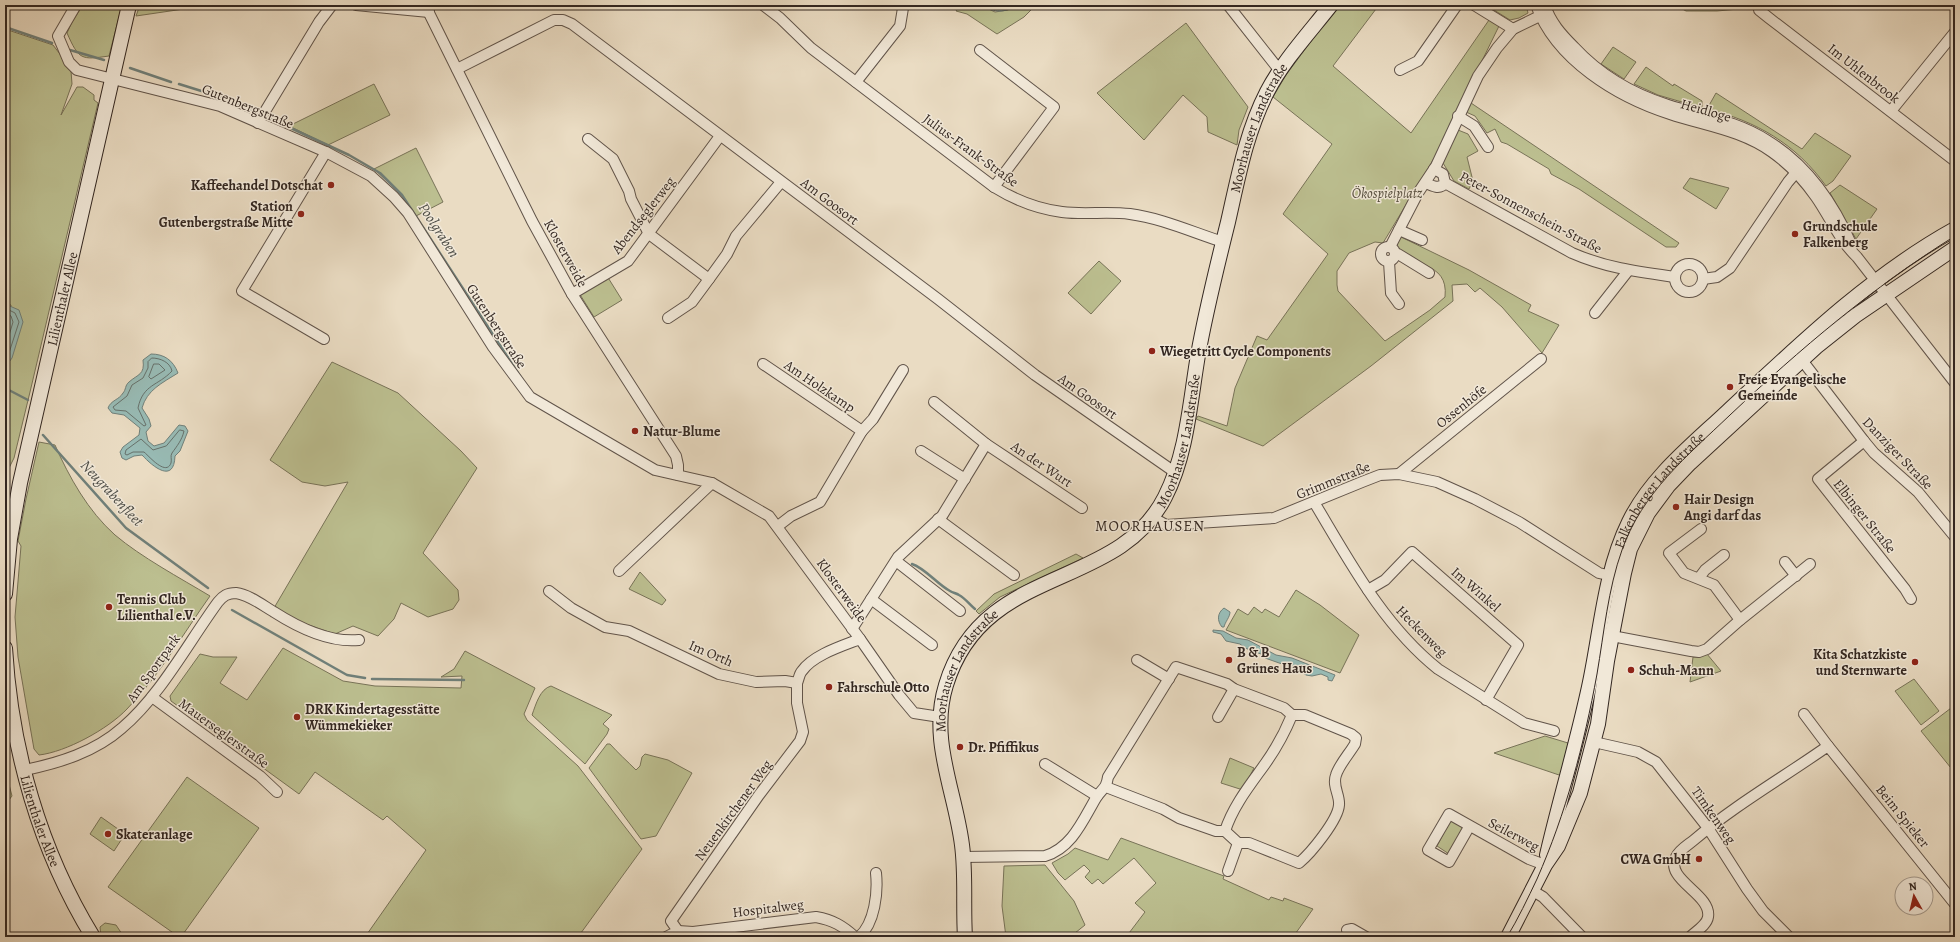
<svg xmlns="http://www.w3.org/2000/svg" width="1960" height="942" font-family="Alegreya,serif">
<rect width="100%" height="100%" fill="#eadcc3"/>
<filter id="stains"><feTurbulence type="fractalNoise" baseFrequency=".005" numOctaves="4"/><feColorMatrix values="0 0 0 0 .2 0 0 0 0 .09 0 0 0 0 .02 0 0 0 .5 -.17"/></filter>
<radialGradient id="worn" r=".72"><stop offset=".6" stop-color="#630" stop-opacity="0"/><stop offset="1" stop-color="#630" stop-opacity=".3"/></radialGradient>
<g fill="#bcbf90" stroke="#787358">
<path d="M83 5H122L109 56C81 60 79 60 67 33L72 22Z"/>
<path d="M140 5H211L136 16Z"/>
<path d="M960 5H980L995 12 1008 10 1015 5H1036L1024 17 997 34 967 14 956 11Z"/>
<path d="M1338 5H1379L1333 66 1411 133 1489 20 1499 26 1436 155 1383 243 1375 242 1349 253 1337 271V285L1338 291 1385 341 1430 310 1445 297C1449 259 1409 270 1395 243L1399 236 1469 270 1531 305 1528 311 1559 325 1542 353 1502 307 1480 288 1475 292 1467 284 1452 285 1453 301 1371 366 1263 446 1196 419 1198 416 1227 426 1235 388 1257 336 1267 340 1328 254 1283 214 1332 144 1273 97 1286 75Z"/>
<path d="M1486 5H1526L1528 13 1519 18 1510 20Z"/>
<path d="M1675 5H1754L1749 8 1717 11H1686Z"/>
<path d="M1186 23 1248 107 1239 130 1237 145 1208 132 1207 117 1183 95 1144 140 1097 93Z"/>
<path d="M5 29 53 45 66 62 71 71 72 84 61 115 77 87H83L94 95V100L98 103 30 392 14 458 5 476V365H7L11 305 5 304Z"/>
<path d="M1613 47 1636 62 1624 79 1601 64Z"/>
<path d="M1646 67 1673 86 1674 84 1702 101V108L1658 95 1634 84Z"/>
<path d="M374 84 390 115 328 145 289 126Z"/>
<path d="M1716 93 1802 149 1815 133 1851 156 1833 181 1826 186C1796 144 1756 121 1707 109Z"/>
<path d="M1471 103 1679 243 1676 247H1666L1579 189 1551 174 1549 169 1507 144 1501 142 1495 129 1487 133 1475 116 1466 112Z"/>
<path d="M1458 130 1468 134 1478 151 1467 157 1473 181 1469 189 1454 181 1443 163Z"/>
<path d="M416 148 443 202 416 216 402 195 374 169Z"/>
<path d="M1690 178 1729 188 1716 209 1683 188Z"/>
<path d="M1840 185 1877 209 1856 239 1830 193Z"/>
<path d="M1099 261 1121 281 1091 314 1068 293Z"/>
<path d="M607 276 622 300 594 317 579 293Z"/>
<path d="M332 362 398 393 461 451 477 468 423 553 458 590 459 600 453 609 428 617 401 603 394 619 378 636 353 626 335 634 303 623 274 608 348 482 325 486 302 482 270 460Z"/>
<path d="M39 442 55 445C69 477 88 511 115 535 141 557 180 578 210 596 183 634 159 676 127 709 108 729 66 752 39 755L34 749 31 732 18 657 15 617 21 546 18 541 26 499Z"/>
<path d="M1076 554 1083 558 1000 597 979 614 976 611 994 594Z"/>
<path d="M640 572 666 600 662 605 629 589Z"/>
<path d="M1296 590 1320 605 1359 635 1340 673 1226 630 1238 609 1248 615 1254 607 1262 613 1265 609 1279 617Z"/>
<path d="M283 648 343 681 375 686 461 688 462 676 441 677 454 669 465 651 535 688 524 714 527 720 578 766 642 849 578 937H365L426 850 387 816 383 820 315 772 299 794 171 701 170 696 200 654 213 657H237L220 683 247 700Z"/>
<path d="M1707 654 1721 671 1690 682 1693 657H1700Z"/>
<path d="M1914 679 1939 711 1921 725 1895 691Z"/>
<path d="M551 686 612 715 603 724 609 729 607 734 585 764 532 715C536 704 540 689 551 686Z"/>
<path d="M1955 705V773L1921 731Z"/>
<path d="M1545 736 1568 743 1562 776 1494 753Z"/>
<path d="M607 744H610C618 753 627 761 636 770L640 766 642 757 645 754 668 760 692 773 656 836 641 839 589 768Z"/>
<path d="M1230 758 1254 768 1243 790 1221 783Z"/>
<path d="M5 769 12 796 5 805Z"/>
<path d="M187 777 259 828 181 937H179L108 887Z"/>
<path d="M101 817 125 834 114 851 90 834Z"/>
<path d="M1451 819 1464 827 1449 854 1437 846Z"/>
<path d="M1121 838 1224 876 1223 879 1269 900 1271 897 1283 901 1284 898 1313 909 1293 937H1126L1145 912 1135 903 1156 883 1134 858 1103 884 1098 879 1092 884 1085 877 1090 871 1084 865 1065 880 1058 873 1052 863 1068 854 1075 848 1108 860Z"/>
<path d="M1045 865 1074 901 1085 925 1070 937H1006L1002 906 1004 866Z"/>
<path d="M105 923 116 925 124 937H101L100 927Z"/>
</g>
<g fill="#98bbb5" stroke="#70807a">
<path d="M980 5H1015C1003 15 992 11 980 5Z"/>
<path d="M5 304 19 310 23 322 12 358 7 365H5Z"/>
<path d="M151 354C164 354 173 360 178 373 162 383 147 390 142 408L149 419 151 426 146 432 148 441 154 446 164 443 179 425 185 426 188 431 180 451 175 456C174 484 153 467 142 455L134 456 126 460 122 458 120 452 123 447 139 435 140 428 124 415 112 413 108 408C111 400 119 400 123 393 126 390 125 385 129 382 138 374 145 375 143 360Z"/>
<path d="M1224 608 1230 612C1230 617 1225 622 1224 627H1222C1217 621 1217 613 1224 608Z"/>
<path d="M1213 630 1223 631 1236 638 1248 640 1276 655 1292 658 1335 675 1332 681 1328 680V677L1321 674 1312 676 1306 675 1299 670 1265 658 1261 654 1245 648 1240 644 1226 641 1221 634 1213 632Z"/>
</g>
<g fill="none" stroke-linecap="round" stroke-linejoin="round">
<g stroke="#66716b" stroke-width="1">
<path d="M5 308 15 313 19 322 8 356 5 361"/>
<path d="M5 313 11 316 13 322 5 349"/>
<path d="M152 358C160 358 170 362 172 371 158 386 143 384 138 408L146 425 144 426 126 411 115 410 113 407 127 396 132 385 143 378 148 368V362Z"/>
<path d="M154 364H159L165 370 151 379 149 377Z"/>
<path d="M180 430 184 431C182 440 177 446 172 453 170 456 172 459 171 463 166 477 148 455 144 452H133L127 455 125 454 126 450 141 439 153 450 166 446Z"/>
</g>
<g stroke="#70807a" stroke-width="2.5">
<path d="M5 27 52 43"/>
<path d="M70 50 104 60"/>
<path d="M130 68 171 82"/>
<path d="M179 84 227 99 258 114"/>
<path d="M269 118 349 155 380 173 402 195 522 379"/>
<path d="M5 388 28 400"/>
<path d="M43 435 126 528 208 588"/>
<path d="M912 564C925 568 938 585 950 591 953 593 956 593 959 595 965 598 970 605 975 609"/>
<path d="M232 610 347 675 365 678"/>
<path d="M372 679 464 680"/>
</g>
<defs>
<g id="street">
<path d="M76 5 58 36 69 62 77 70 220 106 326 152 371 176 394 197 408 213 493 347 530 397 655 470 712 483 769 516 860 639 899 695 914 713 940 717"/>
<path d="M356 5 429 12"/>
<path d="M425 5 532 221 572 294 676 456 678 465V475"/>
<path d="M763 5 780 18 811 48 994 187C1015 200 1038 209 1062 212 1085 215 1107 211 1130 214 1161 218 1192 232 1223 242"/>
<path d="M1228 5 1280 71"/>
<path d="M1474 5 1513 29"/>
<path d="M1536 5C1556 60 1617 97 1670 114 1706 126 1741 130 1772 152 1789 164 1804 180 1816 197 1830 217 1839 240 1857 257L1955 383"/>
<path d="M1545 5C1550 22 1562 35 1574 47 1599 74 1633 94 1668 105 1702 116 1738 121 1768 141 1807 165 1834 204 1852 246"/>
<path d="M1759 5V10L1769 18 1955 161"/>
<path d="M980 50 1054 107 994 187"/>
<path d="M457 69 554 20H563L572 24 938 299 1035 375 1176 473"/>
<path d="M1400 70 1418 61 1457 5"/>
<path d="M856 82 900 26 903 8"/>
<path d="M1891 111 1955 32"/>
<path d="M1458 116 1474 126 1488 147"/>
<path d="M258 123 319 22 332 5"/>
<path d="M588 139 613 159 629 191 631 199 649 234 709 279 727 254 736 236 781 182"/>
<path d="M1426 183C1432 186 1440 190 1445 183L1443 174 1434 169"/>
<path d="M1445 183 1572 253C1606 268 1639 272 1675 277"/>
<path d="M1399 230 1422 240"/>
<circle cx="1388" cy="254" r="7"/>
<path d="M1390 247 1418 193 1436 166 1478 76 1497 48 1513 29 1546 13"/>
<path d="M1395 254H1398L1429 273"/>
<path d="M1389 262 1391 293 1399 304"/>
<circle cx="1689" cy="278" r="14"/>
<path d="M1703 279 1717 277 1730 268 1788 182 1799 169"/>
<path d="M572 294 628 261 720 136"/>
<path d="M1595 313 1628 271"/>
<path d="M668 318 692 302 709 279"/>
<path d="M324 339 242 291 326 152"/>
<path d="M1798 355 1864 441 1874 453 1918 492 1955 537"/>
<path d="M763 364 862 431 820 502 791 516 778 526"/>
<path d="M934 402 986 444"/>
<path d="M862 431 873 419 903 370"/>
<path d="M1864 441 1818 479 1905 589 1911 599"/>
<path d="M921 451 965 479"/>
<path d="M1399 474 1541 359"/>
<path d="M1314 502C1350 562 1383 625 1438 669L1524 723 1554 731"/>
<path d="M1152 517 1166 525 1274 518 1362 482 1380 475 1399 474 1437 482 1475 499 1519 522 1599 573 1616 577"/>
<path d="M938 519 1014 575"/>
<path d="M1701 529 1669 553 1684 573 1714 585 1740 620"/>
<path d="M896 561 960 611"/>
<path d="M1785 562 1796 576"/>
<path d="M619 571 712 483"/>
<path d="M1699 578 1705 570 1724 555"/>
<path d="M1368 590 1385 580 1412 552 1518 645 1486 700"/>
<path d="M549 591 571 608 605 627 629 631 719 674 756 682 785 681 797 683C799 679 799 674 802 671 813 655 842 646 860 639"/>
<path d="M871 599 932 645"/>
<path d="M852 629 898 557 942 516 986 444 1082 508"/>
<path d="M1612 636 1691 651 1699 652 1707 649 1740 620 1810 564"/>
<path d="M1137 660 1169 679"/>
<path d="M152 697 260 776 277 792"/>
<path d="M1804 714 1828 746"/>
<path d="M1218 717 1234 689"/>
<path d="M1594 742 1638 752 1656 762 1708 828 1747 889 1763 911 1789 937"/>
<path d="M1045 764 1097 796"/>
<path d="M25 770C59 763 95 752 122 728 160 696 188 643 218 602 223 596 227 593 236 593 250 595 262 605 274 612 299 628 329 643 359 640"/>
<path d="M1469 827 1449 862 1428 850 1449 814 1529 859 1545 865"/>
<path d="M1225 831C1233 806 1250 785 1265 764 1275 750 1285 732 1292 715"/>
<path d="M963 857 1045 856C1072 848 1083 820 1096 798 1102 788 1106 790 1108 777L1176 667 1227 684 1234 689 1284 708 1292 715H1305L1351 734 1356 738 1355 744C1349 754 1339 765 1336 775 1332 786 1340 795 1339 805 1338 820 1311 853 1299 863L1249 843H1238L1225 831H1216L1179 818 1163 809 1106 787"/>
<path d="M1228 871 1238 843"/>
<path d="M1533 891 1543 897 1582 937"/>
<path d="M1347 930 1352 929 1366 937"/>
<path d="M678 931 693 932 816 917C833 920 843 926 855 937"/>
<path d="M666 937 678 931 671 921 759 795 800 741 803 732 797 703V683"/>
<path d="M859 937C875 923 878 892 876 873"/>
<path d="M1690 937C1695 932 1707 925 1708 917 1712 894 1664 880 1676 857 1679 850 1688 845 1694 840 1735 805 1784 777 1828 746L1955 904"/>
</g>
<g id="secondary">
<path id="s1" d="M5 594 10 539 20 483 129 5"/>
<path id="s2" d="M5 648C11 749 40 851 93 937"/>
<path id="s3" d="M1547 855C1560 799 1577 743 1589 687 1601 632 1604 573 1629 522 1651 477 1692 445 1728 411 1799 345 1870 276 1955 229"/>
<path id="s4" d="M965 937C963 906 966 875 962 845 955 790 929 740 946 685 983 563 1117 592 1165 497 1187 454 1190 402 1198 355 1206 310 1217 266 1228 222 1238 178 1246 133 1267 92 1283 61 1309 33 1331 5"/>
<path d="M1508 937 1545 865 1558 846 1580 793 1598 724 1607 661 1624 573 1630 549 1648 513 1668 486 1690 463 1816 347 1855 316 1955 248"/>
</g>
</defs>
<use href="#street" stroke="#61544a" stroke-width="12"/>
<use href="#secondary" stroke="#332721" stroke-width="16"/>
<use href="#street" stroke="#f1e8d8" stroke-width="10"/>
<use href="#secondary" stroke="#f1e8d8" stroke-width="14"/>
<path stroke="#332721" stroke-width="1" d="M1507 937C1518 919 1528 898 1537 879 1566 813 1584 745 1597 674 1604 633 1608 589 1622 550 1642 493 1687 456 1730 415 1800 349 1873 287 1955 236"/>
</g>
<g fill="#8f2418" stroke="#f1e8d8" stroke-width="1.5">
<circle cx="331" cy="185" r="4"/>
<circle cx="301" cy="214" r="4"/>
<circle cx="1795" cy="234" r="4"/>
<circle cx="1152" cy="351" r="4"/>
<circle cx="1730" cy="387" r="4"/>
<circle cx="635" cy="431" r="4"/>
<circle cx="1676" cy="507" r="4"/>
<circle cx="109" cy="607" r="4"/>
<circle cx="1229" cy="660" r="4"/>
<circle cx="1915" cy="662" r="4"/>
<circle cx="1631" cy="670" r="4"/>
<circle cx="829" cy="687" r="4"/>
<circle cx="297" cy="717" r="4"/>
<circle cx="960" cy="747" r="4"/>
<circle cx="108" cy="834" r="4"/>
<circle cx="1699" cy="859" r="4"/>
</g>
<g text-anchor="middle" stroke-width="3" stroke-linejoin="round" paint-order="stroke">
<g font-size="14" fill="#332721" stroke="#f1e8d8">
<text transform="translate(1864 73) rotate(38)" y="5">Im Uhlenbrook</text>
<text transform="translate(248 106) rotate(22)" y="5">Gutenbergstraße</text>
<text transform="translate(1706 110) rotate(16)" y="5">Heidloge</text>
<text dy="5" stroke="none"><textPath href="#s4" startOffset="935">Moorhauser Landstraße</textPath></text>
<text transform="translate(971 150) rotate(36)" y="5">Julius-Frank-Straße</text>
<text transform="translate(830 201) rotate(37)" y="5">Am Goosort</text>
<text transform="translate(1531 212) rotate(28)" y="5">Peter-Sonnenschein-Straße</text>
<text transform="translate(643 215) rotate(-52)" y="5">Abendseglerweg</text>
<text transform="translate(566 253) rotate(61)" y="5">Klosterweide</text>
<text dy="5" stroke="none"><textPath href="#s1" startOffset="301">Lilienthaler Allee</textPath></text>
<text transform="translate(497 326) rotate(57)" y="5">Gutenbergstraße</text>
<text transform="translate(820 386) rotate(34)" y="5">Am Holzkamp</text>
<text transform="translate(1088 396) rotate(35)" y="5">Am Goosort</text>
<text transform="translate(1461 406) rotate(-39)" y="5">Ossenhöfe</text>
<text dy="5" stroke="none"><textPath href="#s4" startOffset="611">Moorhauser Landstraße</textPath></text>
<text transform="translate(1898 453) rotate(46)" y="5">Danziger Straße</text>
<text transform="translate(1042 464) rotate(34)" y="5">An der Wurt</text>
<text transform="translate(1333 480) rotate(-22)" y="5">Grimmstraße</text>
<text dy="5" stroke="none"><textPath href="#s3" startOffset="387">Falkenberger Landstraße</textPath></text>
<text transform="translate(1865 516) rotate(51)" y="5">Elbinger Straße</text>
<text transform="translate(1476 589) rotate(41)" y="5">Im Winkel</text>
<text transform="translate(842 590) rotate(54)" y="5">Klosterweide</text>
<text transform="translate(1422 631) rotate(45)" y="5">Heckenweg</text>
<text transform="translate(711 653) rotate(23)" y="5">Im Orth</text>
<text transform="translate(153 668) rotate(-54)" y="5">Am Sportpark</text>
<text dy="5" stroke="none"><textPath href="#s4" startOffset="276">Moorhauser Landstraße</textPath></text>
<text transform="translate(224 733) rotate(36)" y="5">Mauerseglerstraße</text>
<text transform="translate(733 810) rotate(-54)" y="5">Neuenkirchener Weg</text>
<text transform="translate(1714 815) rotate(55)" y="5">Timkenweg</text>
<text transform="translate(1903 816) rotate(51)" y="5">Beim Spieker</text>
<text dy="5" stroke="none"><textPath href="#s2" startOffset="177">Lilienthaler Allee</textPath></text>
<text transform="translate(1514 834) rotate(28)" y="5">Seilerweg</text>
<text transform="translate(768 908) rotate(-7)" y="5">Hospitalweg</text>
</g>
<g font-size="14" font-weight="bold" fill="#332721" stroke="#f1e8d8" text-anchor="start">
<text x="323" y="190" text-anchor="end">Kaffeehandel Dotschat</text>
<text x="293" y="211" text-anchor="end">Station<tspan x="293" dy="16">Gutenbergstraße Mitte</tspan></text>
<text x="1803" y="231">Grundschule<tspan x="1803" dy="16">Falkenberg</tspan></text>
<text x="1160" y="356">Wiegetritt Cycle Components</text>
<text x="1738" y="384">Freie Evangelische<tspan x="1738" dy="16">Gemeinde</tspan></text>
<text x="643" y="436">Natur-Blume</text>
<text x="1684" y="504">Hair Design<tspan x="1684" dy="16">Angi darf das</tspan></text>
<text x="117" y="604">Tennis Club<tspan x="117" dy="16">Lilienthal e.V.</tspan></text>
<text x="1237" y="657">B &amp; B<tspan x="1237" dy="16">Grünes Haus</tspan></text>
<text x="1907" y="659" text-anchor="end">Kita Schatzkiste<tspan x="1907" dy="16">und Sternwarte</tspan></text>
<text x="1639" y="675">Schuh-Mann</text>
<text x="837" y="692">Fahrschule Otto</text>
<text x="305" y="714">DRK Kindertagesstätte<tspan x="305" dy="16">Wümmekieker</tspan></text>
<text x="968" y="752">Dr. Pfiffikus</text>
<text x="116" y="839">Skateranlage</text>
<text x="1691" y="864" text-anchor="end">CWA GmbH</text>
</g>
<g font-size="14" font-style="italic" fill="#554d3d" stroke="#f1e8d8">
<text x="1387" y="198">Ökospielplatz</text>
</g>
<g font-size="15" font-style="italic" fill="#4c4c46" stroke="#f1e8d8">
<text transform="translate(439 230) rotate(57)" y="5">Poolgraben</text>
<text transform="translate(112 493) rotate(47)" y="5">Neugrabenfleet</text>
</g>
<g font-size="15" letter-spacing="1" fill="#332721" stroke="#f1e8d8">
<text x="1150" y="531">MOORHAUSEN</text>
</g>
</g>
<rect width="1960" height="942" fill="none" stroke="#eadcc3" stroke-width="20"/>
<rect x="6" y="6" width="1948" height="930" fill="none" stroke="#332721" stroke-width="2"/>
<rect x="10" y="10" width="1940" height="922" fill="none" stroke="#332721"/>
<g transform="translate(1914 896) rotate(352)"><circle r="19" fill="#f1e8d8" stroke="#a59b8f"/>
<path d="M0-3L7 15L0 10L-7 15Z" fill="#8f2418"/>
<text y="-6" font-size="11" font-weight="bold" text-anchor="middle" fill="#332721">N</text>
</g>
<rect width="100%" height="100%" filter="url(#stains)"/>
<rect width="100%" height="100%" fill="url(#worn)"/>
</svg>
